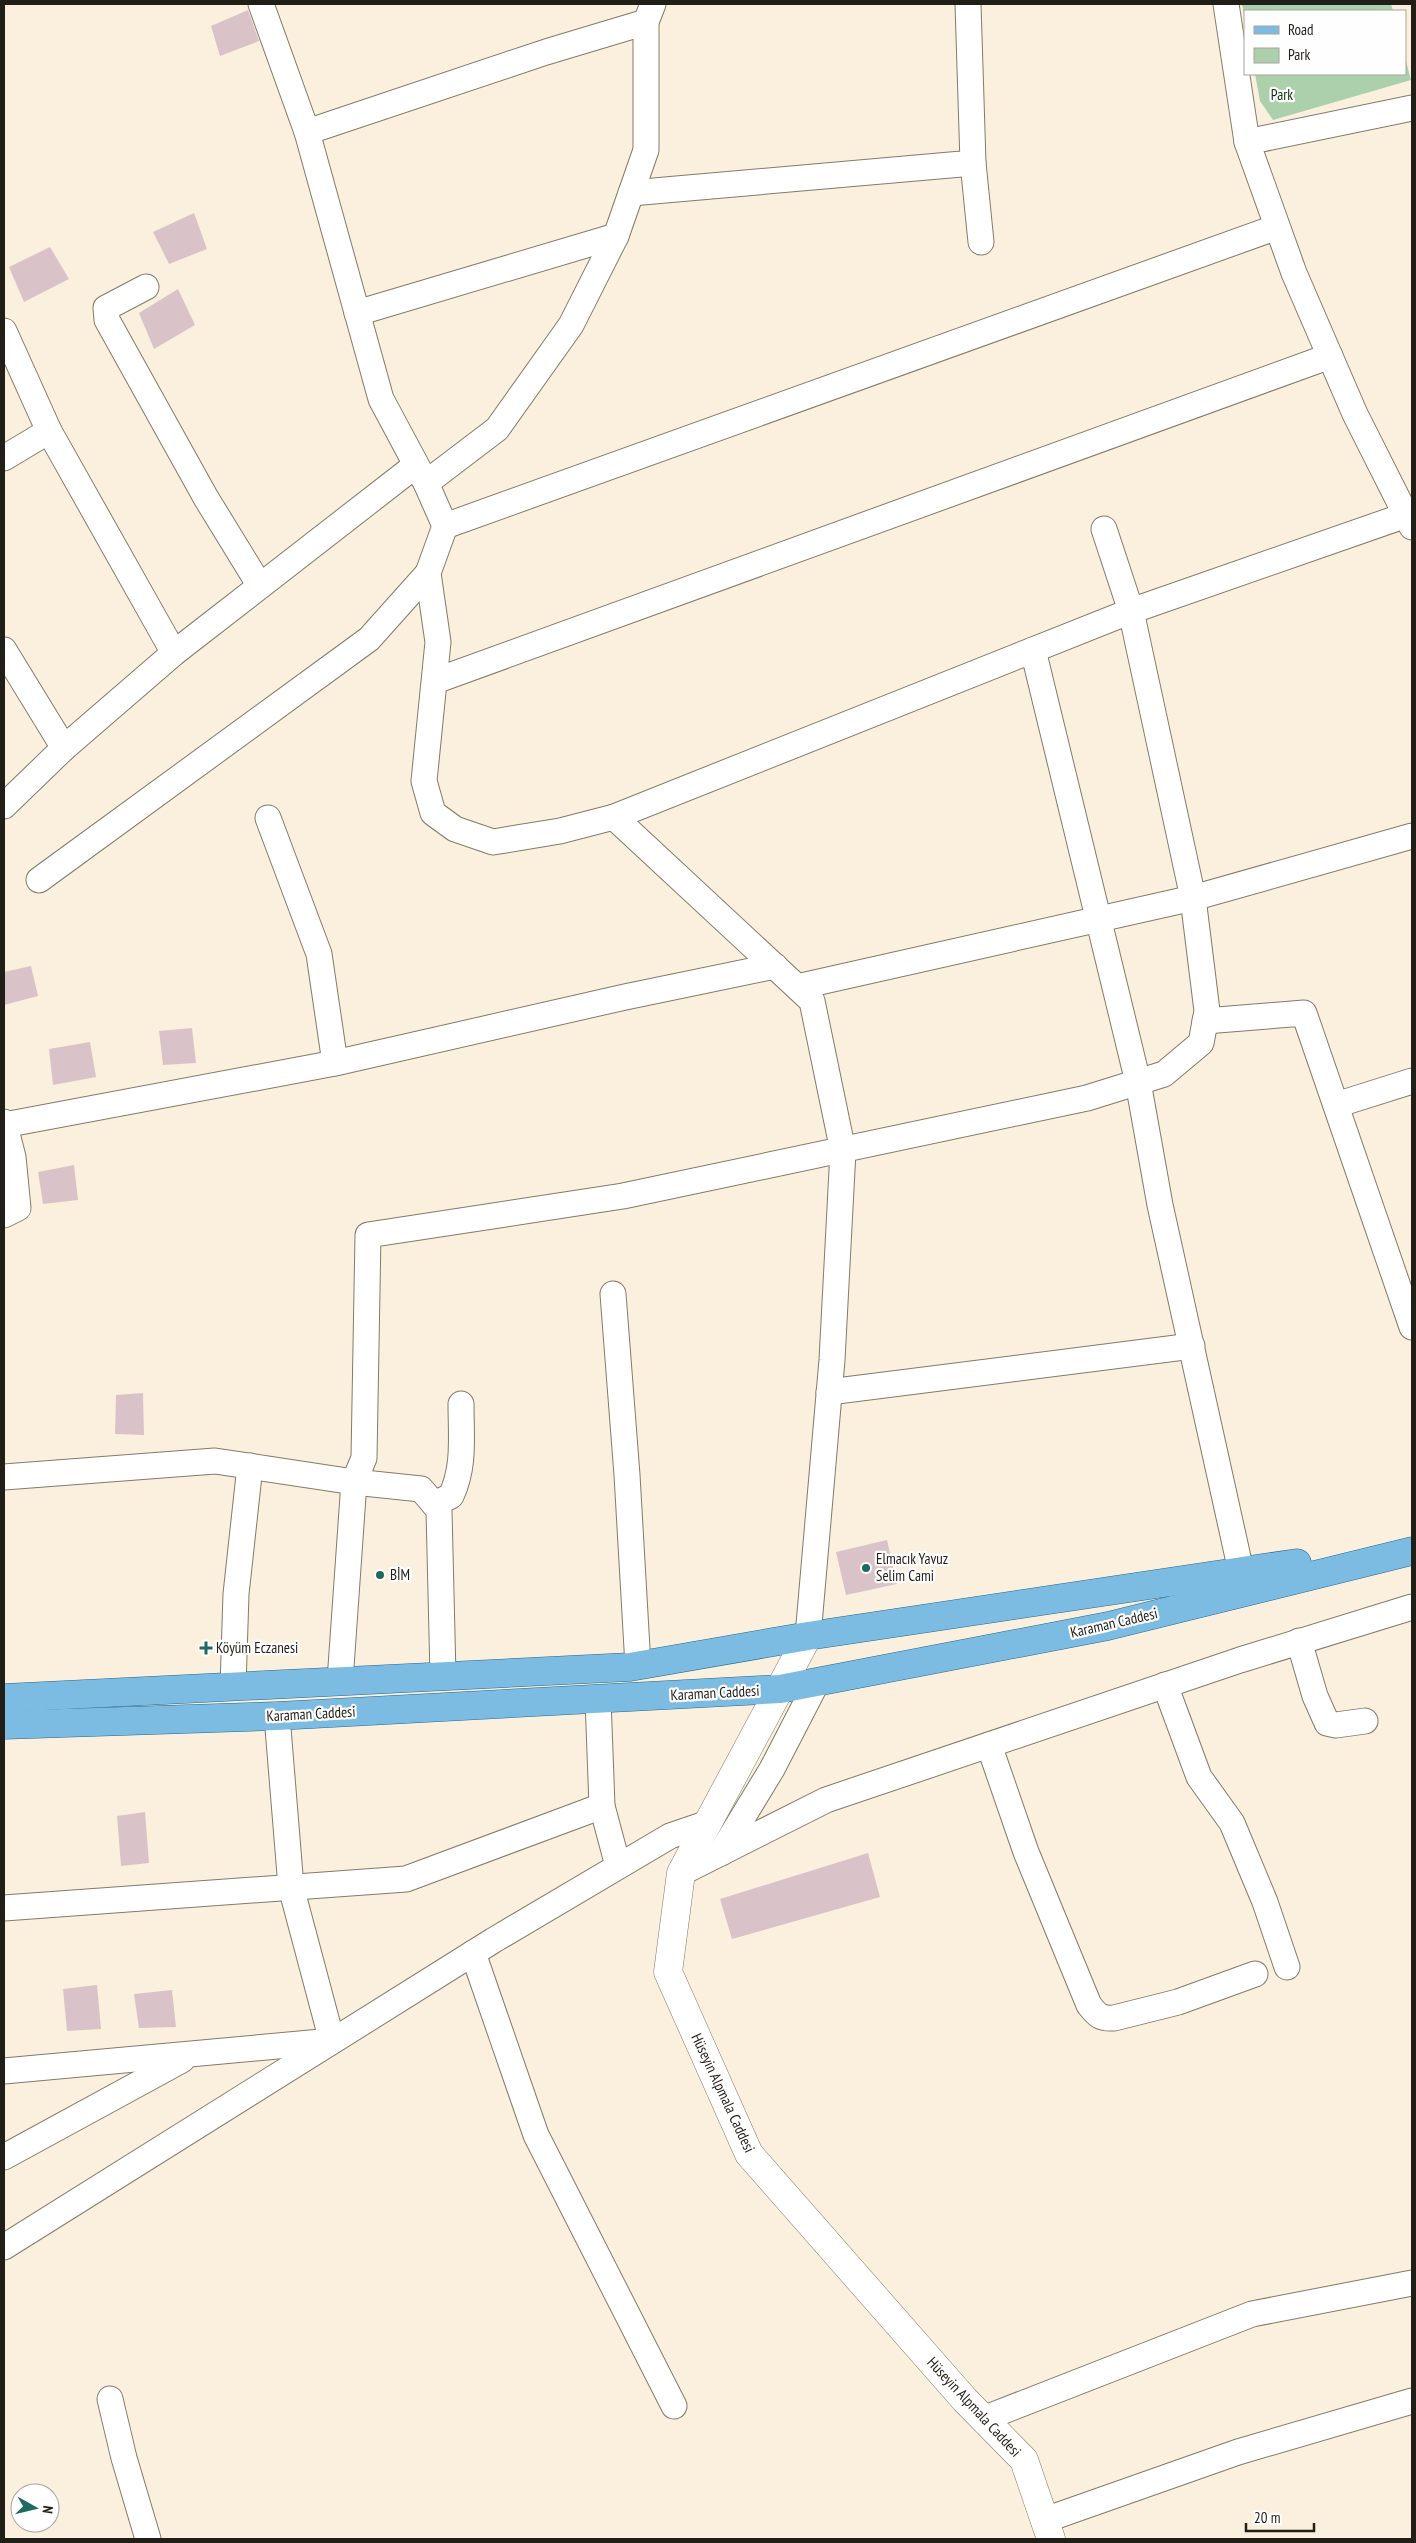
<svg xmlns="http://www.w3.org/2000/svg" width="1416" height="2543" font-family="'PT Sans Narrow',sans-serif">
<rect width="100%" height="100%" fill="#faf0dd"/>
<g fill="#acd0ab">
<path d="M1242 4H1391L1393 11H1245V20Z"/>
<path d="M1405 57 1411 80 1273 120 1260 101 1255 74H1405Z"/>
</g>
<g fill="#d9c3c9">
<path d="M248 10 259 41 220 56 211 26Z"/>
<path d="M194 213 207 249 169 264 153 232Z"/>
<path d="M50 247 69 279 24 302 9 267Z"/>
<path d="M178 289 195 325 154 349 139 313Z"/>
<path d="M31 966 38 996 4 1005V972Z"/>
<path d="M192 1028 196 1063 163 1065 159 1031Z"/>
<path d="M90 1042 96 1077 53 1085 49 1049Z"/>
<path d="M74 1165 78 1200 43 1204 38 1172Z"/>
<path d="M143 1393 144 1435 115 1434 116 1395Z"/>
<path d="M887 1540 897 1584 846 1595 836 1552Z"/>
<path d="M145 1812 149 1863 121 1866 117 1816Z"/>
<path d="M868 1853 880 1897 732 1939 720 1899Z"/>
<path d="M97 1985 101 2029 67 2031 63 1989Z"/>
<path d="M172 1990 176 2027 139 2028 134 1994Z"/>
</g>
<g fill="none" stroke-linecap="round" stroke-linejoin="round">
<defs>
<g id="minor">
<path d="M261 4 307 132 381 399 426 483 445 526 428 573 438 642 424 781 433 813 455 829 493 842 560 831 614 817 812 1001 843 1151 832 1360 808 1636"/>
<path d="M1226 4 1247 142 1294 273 1355 414 1412 527"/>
<path d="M307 132 546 52 646 22"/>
<path d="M1247 142 1412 108"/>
<path d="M973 163 981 242"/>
<path d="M631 193 973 163 968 4"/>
<path d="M146 287 106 308 107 320 206 498 260 586"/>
<path d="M357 313 616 236"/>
<path d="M4 331 49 431 174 653"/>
<path d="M4 458 49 431"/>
<path d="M426 483 497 429 571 325 616 236 646 150V22L653 4"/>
<path d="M445 526 1277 227"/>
<path d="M4 650 64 748"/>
<path d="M1033 650 1138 1082 1160 1205 1241 1571"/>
<path d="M435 681 1330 356"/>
<path d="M4 806 64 748 174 653 416 465"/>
<path d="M614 817 1131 611 1412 513"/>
<path d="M268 818 319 954 335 1063"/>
<path d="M39 880 369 639 428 573"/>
<path d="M797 987 1193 898 1412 836"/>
<path d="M1205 1021 1304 1013 1412 1327"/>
<path d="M1336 1105 1412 1081"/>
<path d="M4 1122 13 1157 18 1208 4 1215"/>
<path d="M4 1125 335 1063 625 997 775 966"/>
<path d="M613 1294 627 1475 638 1666"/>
<path d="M829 1392 1192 1346"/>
<path d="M4 1477 215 1461 354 1482 421 1489 439 1510 443 1676"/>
<path d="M434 1504 451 1496C465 1467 461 1436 461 1404"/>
<path d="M1299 1641 1315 1696 1327 1723 1336 1725 1365 1721"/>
<path d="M340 1681 354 1482 364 1458 368 1235 623 1196 1087 1098 1164 1074 1201 1043 1207 1011 1193 898 1131 611 1104 529"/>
<path d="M1165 1685 1199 1777 1232 1823 1265 1902 1287 1967"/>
<path d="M233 1687 236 1594 250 1466"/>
<path d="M598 1699 602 1806 618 1866"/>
<path d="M989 1745 1026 1852 1089 2005C1097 2015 1100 2019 1114 2018L1178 2002 1255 1974"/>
<path d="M721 1853 772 1769 817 1682"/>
<path d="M681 1873 826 1800 1240 1660 1412 1607"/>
<path d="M4 1908 406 1879 602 1806"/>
<path d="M473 1953 536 2135 674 2406"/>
<path d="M4 2071 332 2041 291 1887 277 1716"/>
<path d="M4 2157 182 2060"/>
<path d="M4 2247 494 1940 670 1836 708 1823"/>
<path d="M110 2399 124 2458 148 2539"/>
<path d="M983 2419 1252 2314 1412 2283"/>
<path d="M1045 2520 1238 2452 1412 2401"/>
</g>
<path id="tertiary" d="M808 1636 681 1873 668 1972 749 2154 965 2400 1024 2460 1051 2539"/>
<g id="primary">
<path d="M4 1698 630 1667 808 1636 1297 1563"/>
<path d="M4 1725 277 1716 780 1689 1108 1626 1412 1551"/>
</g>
</defs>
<use href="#minor" stroke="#837a69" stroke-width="27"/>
<use href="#tertiary" stroke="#837a69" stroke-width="29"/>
<use href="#primary" stroke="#24678e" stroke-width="29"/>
<use href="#minor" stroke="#fff" stroke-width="25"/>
<use href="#tertiary" stroke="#fff" stroke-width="28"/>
<use href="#primary" stroke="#7dbce2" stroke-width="28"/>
</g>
<g fill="#206960" stroke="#fefefe" stroke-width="2">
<circle cx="866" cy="1568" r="5"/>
<circle cx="380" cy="1575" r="5"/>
<path d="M203.5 1640.5h5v5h5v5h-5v5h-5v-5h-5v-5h5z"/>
</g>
<g text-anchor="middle" stroke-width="4.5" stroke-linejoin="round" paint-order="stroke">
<g font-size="15" fill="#09320c" stroke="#fefefe">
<text x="1282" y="100">Park</text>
</g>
<g font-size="15" fill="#211d17" stroke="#fefefe" text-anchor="start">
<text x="876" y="1564">Elmacık Yavuz<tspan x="876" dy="17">Selim Cami</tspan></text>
<text x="390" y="1580">BİM</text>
<text x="216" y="1653">Köyüm Eczanesi</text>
</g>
<g font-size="15" fill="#211d17" stroke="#fefefe">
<text transform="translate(1114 1623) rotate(-13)" y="5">Karaman Caddesi</text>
<text transform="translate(715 1693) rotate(-3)" y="5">Karaman Caddesi</text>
<text transform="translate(311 1714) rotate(-3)" y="5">Karaman Caddesi</text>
<text transform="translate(723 2093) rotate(65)" y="5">Hüseyin Alpmala Caddesi</text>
<text transform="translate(974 2407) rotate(47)" y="5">Hüseyin Alpmala Caddesi</text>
</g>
</g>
<rect width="1416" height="2543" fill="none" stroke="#211d17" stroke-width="10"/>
<rect x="1244" y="10" width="162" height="65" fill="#fefefe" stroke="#a6a4a2"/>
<rect x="1254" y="26" width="25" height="8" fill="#7dbce2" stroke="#a6a4a2"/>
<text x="1288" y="35" font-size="15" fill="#211d17">Road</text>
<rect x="1254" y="48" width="25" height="15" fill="#acd0ab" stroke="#a6a4a2"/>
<text x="1288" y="60" font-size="15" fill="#211d17">Park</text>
<g transform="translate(35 2508) rotate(98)"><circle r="24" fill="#fefefe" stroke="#a6a4a2"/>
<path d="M0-4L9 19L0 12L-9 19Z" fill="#206960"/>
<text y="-8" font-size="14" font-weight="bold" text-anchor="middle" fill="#211d17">N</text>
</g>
<path d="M1246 2523v8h68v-8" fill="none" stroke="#211d17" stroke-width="2.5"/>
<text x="1254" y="2523" font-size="15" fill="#211d17" stroke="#fefefe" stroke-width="4" paint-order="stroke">20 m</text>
</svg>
